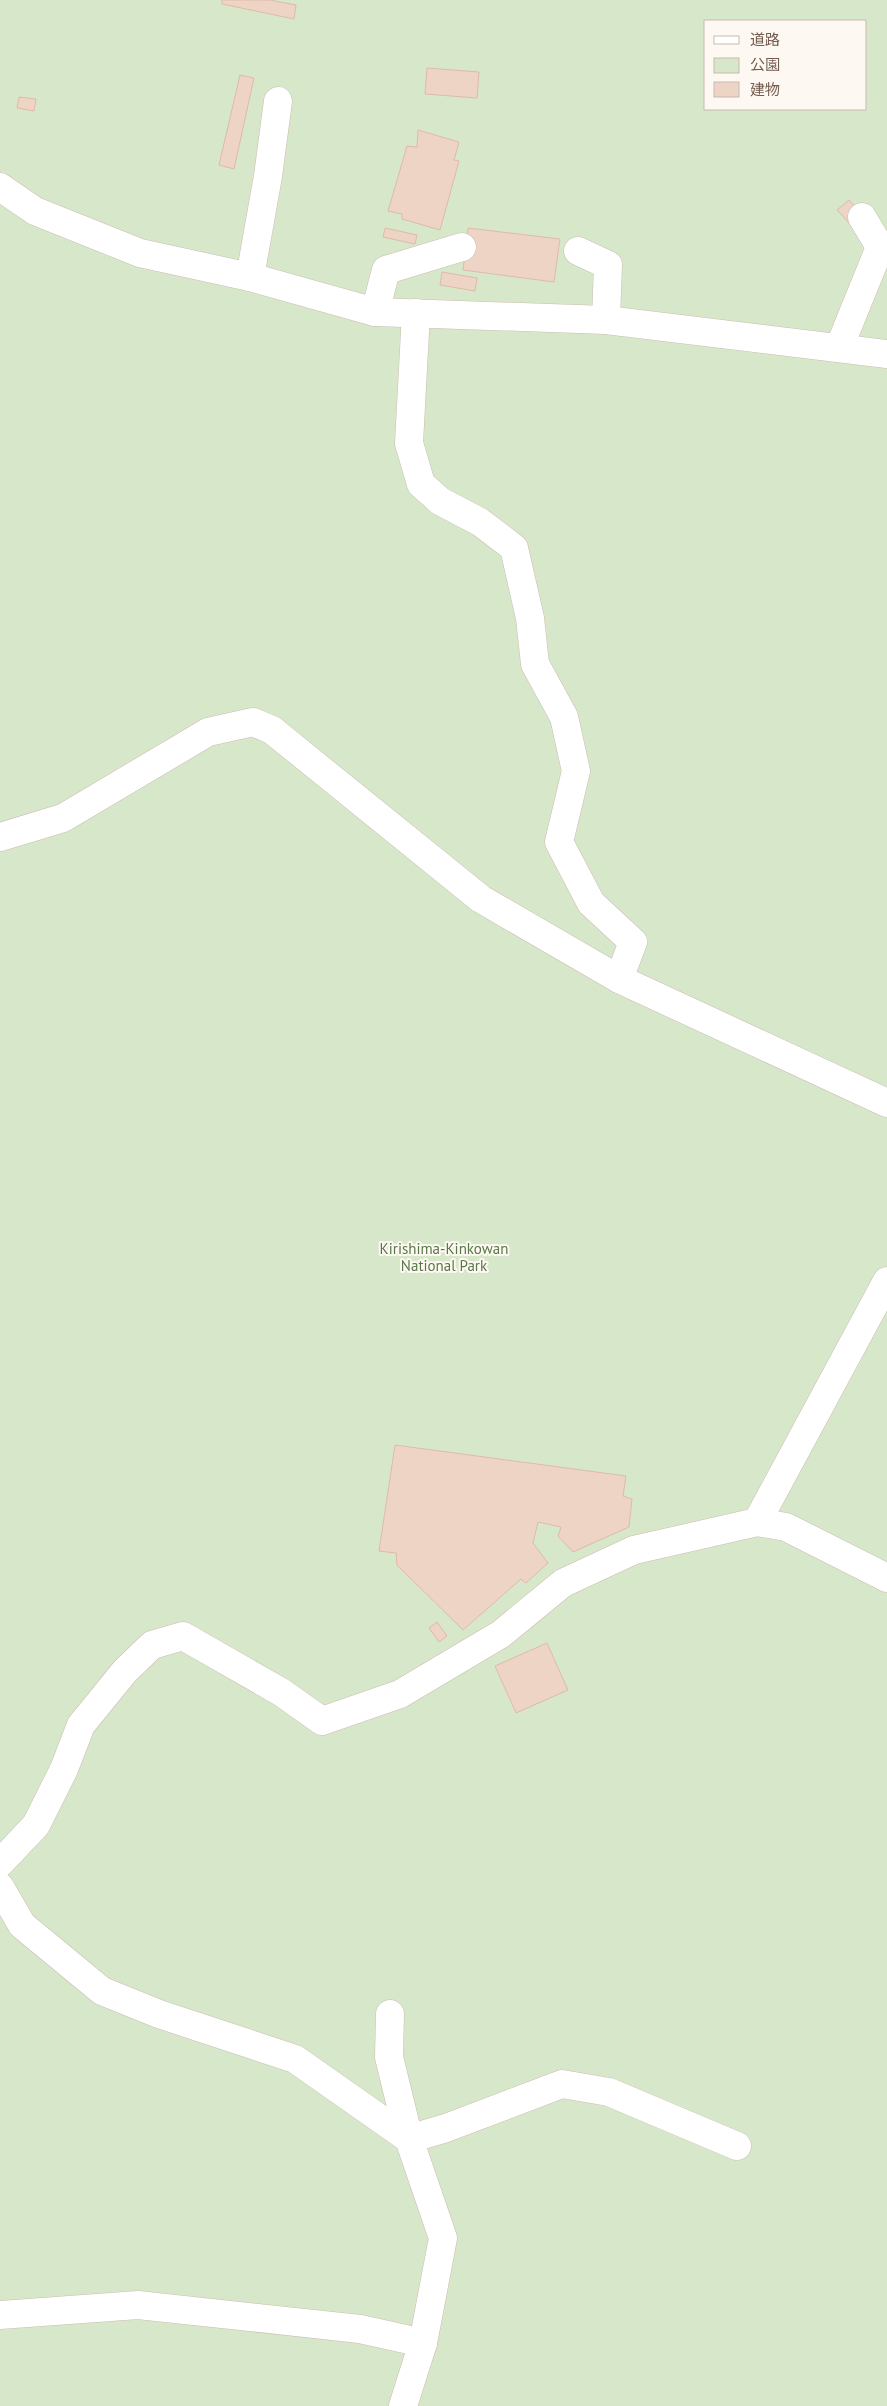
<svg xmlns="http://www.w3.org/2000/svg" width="887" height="2406" font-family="'PT Sans','Noto Sans JP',sans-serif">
<rect width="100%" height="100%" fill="#fbf4eb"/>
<path fill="#d7e8ca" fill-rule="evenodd" d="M0 0H887V2406H0ZM706 21H866V109H706Z"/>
<g fill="#eed4c5" stroke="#dfbaa7">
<path d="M222 0H270L296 5 294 19 222 4Z"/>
<path d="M427 68 479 72 477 98 425 94Z"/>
<path d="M240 75 254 78 234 169 219 165Z"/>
<path d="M19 97 36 99 34 111 17 108Z"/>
<path d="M418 130 459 142 454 160 459 161 440 230 402 219V214L388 211 407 146 417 147Z"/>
<path d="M849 200 861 214 850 224 837 210Z"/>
<path d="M385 228 417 235 415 244 383 237Z"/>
<path d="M468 228 560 239 554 282 463 270Z"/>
<path d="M442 272 477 278 475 291 440 285Z"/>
<path d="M395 1445 626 1476 623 1496 632 1499 629 1527 573 1552 558 1536 561 1527 538 1522 533 1543 548 1563 526 1583 521 1579 463 1630 397 1565 396 1553 379 1551Z"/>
<path d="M437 1622 447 1636 439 1642 429 1628Z"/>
<path d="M547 1643 568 1690 516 1713 495 1666Z"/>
</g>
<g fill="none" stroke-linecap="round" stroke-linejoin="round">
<defs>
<g id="minor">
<path d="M0 187 35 211 140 253 250 277 375 312 606 320 887 354"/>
<path d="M578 251 608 265 606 320"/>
<path d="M250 277 268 176 278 101"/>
<path d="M375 312 386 270 462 247"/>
<path d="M416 313 409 443 421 484 440 501 480 522 514 548 530 618 535 664 564 717 576 771 559 842 591 903 633 942 619 979"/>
<path d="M839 348 880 247 862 217"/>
<path d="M0 837 63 818 208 732 253 722 272 730 481 899 619 979 887 1103"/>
<path d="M757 1522 887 1281"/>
<path d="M0 1863 36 1825 64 1769 81 1725 125 1671 152 1645 183 1636 281 1692 322 1721 400 1694 501 1634 563 1583 634 1550 757 1522 786 1527 887 1578"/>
<path d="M0 1887 22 1925 102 1991 159 2014 295 2059 409 2139 443 2238 423 2343 403 2406"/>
<path d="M390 2014 389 2057 409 2139 446 2128 562 2084 609 2092 737 2146"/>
<path d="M0 2315 138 2305 360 2329 423 2343"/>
</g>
</defs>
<use href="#minor" stroke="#ccbcb2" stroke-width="29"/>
<use href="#minor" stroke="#fff" stroke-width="28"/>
</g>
<g text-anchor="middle" stroke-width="4" stroke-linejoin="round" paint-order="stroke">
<g font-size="15" fill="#597849" stroke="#fef8f2">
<text x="444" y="1254">Kirishima-Kinkowan<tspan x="444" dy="17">National Park</tspan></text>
</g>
</g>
<rect x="704" y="20" width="162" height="90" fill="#fef8f2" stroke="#c7bab1"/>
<rect x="714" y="36" width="25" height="8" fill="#ffffff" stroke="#c7bab1"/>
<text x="750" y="45" font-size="15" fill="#745c50">道路</text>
<rect x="714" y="58" width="25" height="15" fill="#d7e8ca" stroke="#c7bab1"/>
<text x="750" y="70" font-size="15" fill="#745c50">公園</text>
<rect x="714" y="82" width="25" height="15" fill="#eed4c5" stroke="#c7bab1"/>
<text x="750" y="95" font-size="15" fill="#745c50">建物</text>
</svg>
